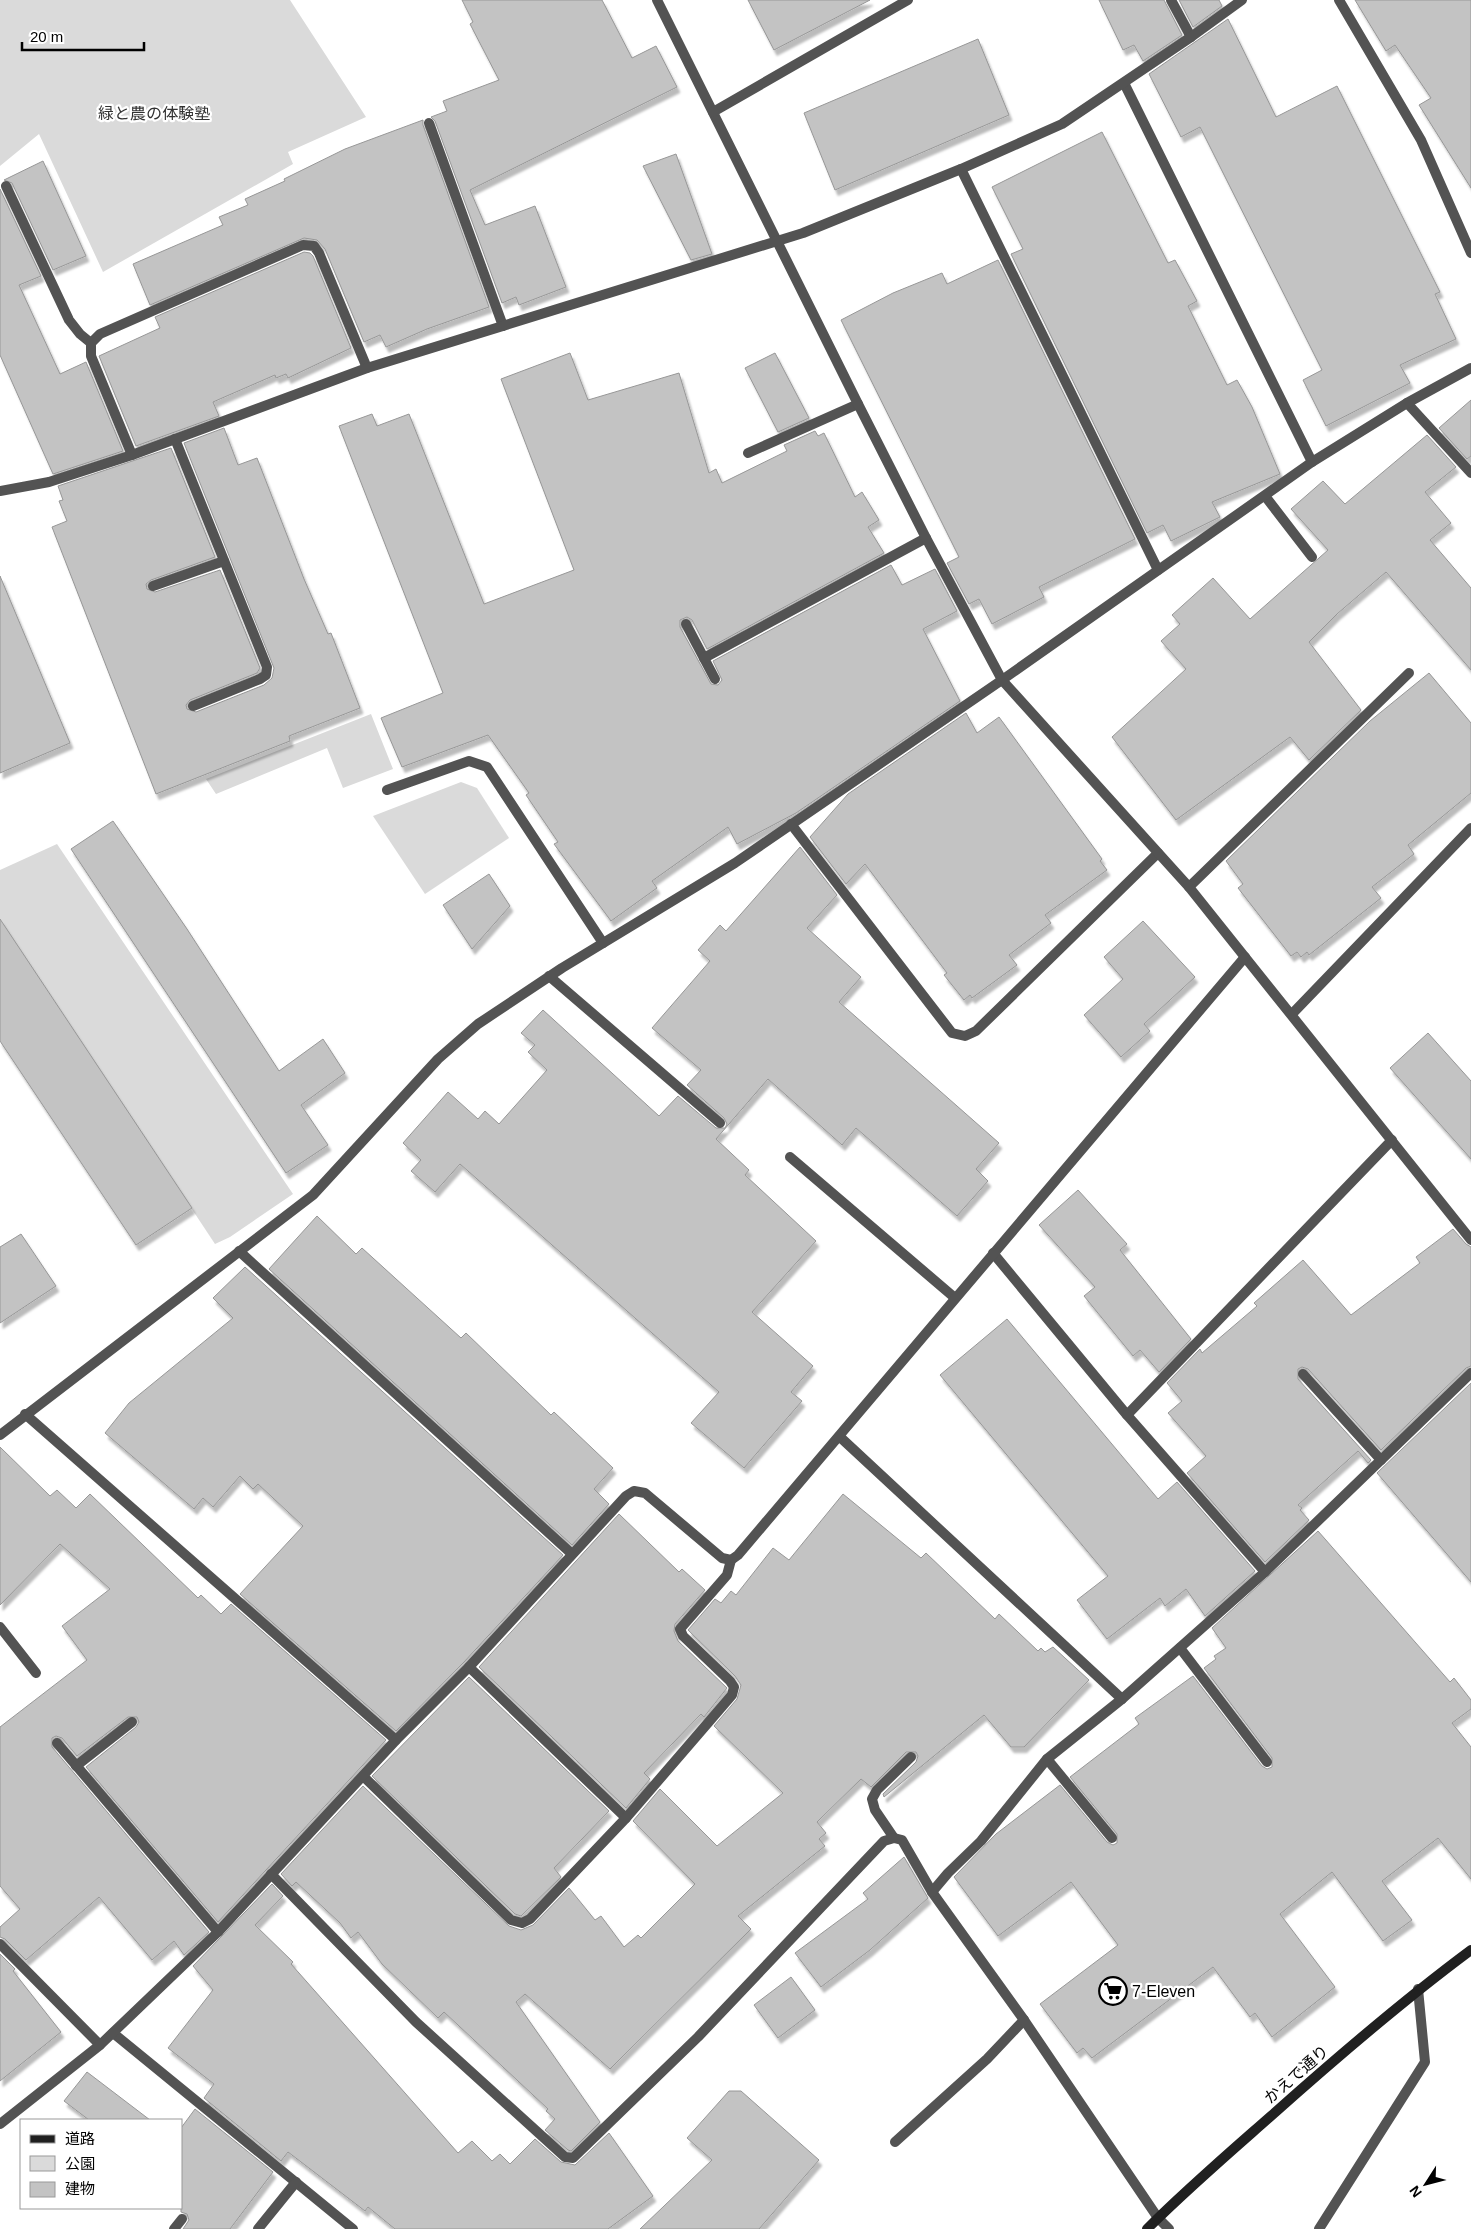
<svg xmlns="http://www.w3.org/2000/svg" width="1471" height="2229" font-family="Arial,'Noto Sans JP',sans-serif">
<defs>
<filter id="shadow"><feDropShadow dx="3" dy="5.5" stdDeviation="1" flood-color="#0004"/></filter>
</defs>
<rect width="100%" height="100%" fill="#fff"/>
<g fill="#dadada">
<path d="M0 0H290L366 117 288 152 293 164 103 272 39 134 0 166Z"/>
<path d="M371 714 393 769 343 788 327 748 216 794 206 779Z"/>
<path d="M461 782 477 788 509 838 425 894 373 816Z"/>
<path d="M57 844 293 1194 230 1237 215 1244 0 919V870Z"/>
</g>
<g fill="#c3c3c3" stroke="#979797" filter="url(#shadow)">
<path d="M462 0H602L632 58 656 46 677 87 470 190 485 225 535 206 566 287 519 305 516 297 502 303 435 121 431 117 447 111 443 101 499 80 470 24 473 22Z"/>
<path d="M748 0H870L774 50Z"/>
<path d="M1099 0H1164L1182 35 1143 61 1134 45 1123 50Z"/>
<path d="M1179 0H1219L1222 6 1193 27Z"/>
<path d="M1355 0H1471V188L1419 105 1431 98 1395 45 1386 51Z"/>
<path d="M1228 19 1276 117 1337 86 1440 292 1435 294 1456 339 1400 365 1410 383 1326 426 1303 380 1322 370 1200 127 1181 137 1149 74Z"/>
<path d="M978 39 1009 115 835 190 804 113Z"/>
<path d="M423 120V125L489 307 427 329 386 347 380 335 364 342 325 249 317 240 304 238 150 305 133 264 223 225 219 217 248 205 245 199 285 181 284 179 345 149Z"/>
<path d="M1102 132 1168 263 1175 260 1197 301 1188 306 1227 385 1237 380 1252 407 1280 474 1212 502 1220 517 1171 541 1163 525 1147 533 1011 254 1023 249 992 187Z"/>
<path d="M676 154 712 254 691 260 643 166Z"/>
<path d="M43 161 86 256 53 270 12 183 4 180Z"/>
<path d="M0 189 41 276 19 285 60 374 86 362 123 451 53 474 0 355Z"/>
<path d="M304 252 310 253 313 256 351 348 288 378 286 374 276 378 275 375 213 402 219 416 136 446 99 356 160 328 155 317Z"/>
<path d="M998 260 1135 539 1039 587 1044 597 992 624 979 599 969 604 947 563 959 557 841 320 893 293 942 273 947 284Z"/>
<path d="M570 353 588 400 679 373 709 473 716 469 722 483 787 451 784 445 815 431 818 436 824 433 855 497 862 492 879 520 868 527 884 553 707 649 692 620 687 617 680 620V627L711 684 718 685 722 680 713 661 891 565 902 585 935 569 957 611 923 629 960 701 796 813 737 844 728 827 652 881 657 888 611 921 554 844 558 842 526 795 529 793 488 735 402 767 381 718 443 693 339 426 372 414 377 426 409 414 484 604 574 570 501 379Z"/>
<path d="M775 353 809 418 778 432 745 368Z"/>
<path d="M1471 400V456L1467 459 1439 428Z"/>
<path d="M224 428 238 465 257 458 304 579 328 634 331 633 360 708 289 736 290 741 156 794 52 527 67 521 59 501 63 500 58 486 171 448 215 557 151 580 146 584 147 589 155 592 220 570 260 668 257 673 190 700 186 705 187 709 196 712 264 685 272 678 274 668 184 443Z"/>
<path d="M1427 435 1456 467 1425 492 1451 523 1430 540 1471 588V670L1386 572 1337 614 1309 642 1361 710 1309 760 1290 737 1176 820 1112 737 1186 669 1161 641 1180 624 1172 615 1213 578 1250 619 1328 550 1291 509 1323 481 1345 504Z"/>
<path d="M0 576 70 743 0 773Z"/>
<path d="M1429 673 1471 723V793L1408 845 1414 854 1372 887 1381 898 1309 955 1307 952 1301 957 1297 952 1291 956 1238 888 1243 884 1226 861 1370 721Z"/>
<path d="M966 713 977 733 999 717 1102 859 1100 861 1107 870 1045 915 1051 923 1009 955 1017 965 972 998 970 995 964 1000 944 975 947 973 865 864 846 884 810 837 848 794Z"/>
<path d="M113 821 187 929 279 1071 323 1039 345 1073 301 1105 328 1145 286 1173 71 849Z"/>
<path d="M800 847 837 895 807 928 861 977 839 1002 999 1143 976 1169 988 1181 957 1216 856 1128 842 1145 768 1079 716 1139 749 1170 745 1175 816 1241 752 1312 813 1366 791 1392 802 1401 744 1468 691 1423 719 1392 460 1164 435 1192 411 1171 421 1160 403 1143 448 1092 478 1119 485 1111 499 1124 547 1070 528 1052 535 1045 521 1033 543 1010 659 1116 678 1096 716 1128H725L727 1124 724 1118 687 1085 701 1070 652 1028 710 961 698 950 720 925 726 931Z"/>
<path d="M489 874 510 906 472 949 443 905Z"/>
<path d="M0 919 192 1208 136 1245 0 1041Z"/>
<path d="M1143 921 1195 977 1144 1024 1150 1031 1121 1057 1084 1015 1123 979 1104 957Z"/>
<path d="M1428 1033 1471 1081V1159L1390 1068Z"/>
<path d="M1078 1190 1127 1244 1120 1250 1191 1339 1159 1372 1140 1350 1133 1356 1084 1296 1095 1287 1039 1225Z"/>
<path d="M317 1216 356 1254 362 1248 461 1338 466 1333 551 1415 554 1412 613 1468 594 1489 609 1504 572 1545 269 1269Z"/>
<path d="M1453 1229 1466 1244 1471 1247V1366L1466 1368 1381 1450 1308 1369 1302 1367 1298 1369V1379L1371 1460 1368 1463 1358 1451 1298 1505 1302 1508 1300 1510 1309 1520 1265 1562 1187 1473 1206 1456 1168 1413 1182 1401 1167 1383 1200 1349 1202 1353 1257 1306 1254 1303 1303 1260 1351 1315 1420 1263 1416 1257Z"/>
<path d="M21 1234 56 1286 0 1323V1247Z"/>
<path d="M245 1267 563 1555 464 1662 396 1731 240 1594 303 1526 258 1484 253 1489 240 1476 213 1507 203 1498 194 1509 105 1433 129 1403 233 1318 213 1298Z"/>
<path d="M1007 1319 1158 1499 1177 1482 1255 1571 1205 1616 1186 1589 1165 1606 1160 1598 1107 1639 1077 1600 1108 1576 940 1375Z"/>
<path d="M1471 1383V1582L1377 1473Z"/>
<path d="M0 1447 50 1496 57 1490 76 1508 90 1494 198 1598 201 1595 221 1614 231 1604 386 1740 218 1922 86 1767 136 1727 139 1722 137 1717H128L77 1756 62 1738 56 1736 52 1738V1747L209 1932 184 1955 174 1941 152 1960 99 1897 26 1960 5 1939 0 1937V1927L20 1909 0 1886V1727L87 1660 62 1626 110 1589 60 1544 0 1605Z"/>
<path d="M843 1494 921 1558 926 1553 995 1619 999 1614 1038 1651 1041 1648 1045 1652 1053 1647 1089 1680 1024 1747H1011L984 1715 884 1797 883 1794 916 1762 918 1756 916 1752H906L871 1787 861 1779 817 1822 826 1833 819 1839 825 1846 738 1916 751 1929 610 2069 525 1994 516 2002 600 2122 571 2151 568 2150 545 2130 555 2119 546 2111 548 2109 444 2012 438 2018 382 1964 358 1932 351 1938 340 1923 296 1882 292 1886 281 1874 363 1786 509 1926 521 1930 533 1925 569 1888 595 1920 601 1916 624 1947 638 1935 641 1938 695 1884 633 1821 660 1789 717 1846 783 1793 714 1726 737 1699 741 1685 735 1676 688 1630 715 1599 721 1603 731 1591 736 1595 773 1548 789 1560Z"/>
<path d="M619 1514 679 1572 682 1569 705 1590 675 1624 674 1631 678 1641 727 1688 704 1717 701 1714 644 1773 650 1779 626 1808 479 1667Z"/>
<path d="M1318 1531 1450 1682 1454 1678 1471 1700V1709L1452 1723 1471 1747V1879L1438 1838 1382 1881 1412 1920 1383 1941 1332 1872 1280 1914 1335 1987 1272 2037 1255 2013 1250 2017 1213 1967 1092 2058 1083 2048 1077 2053 1040 2004 1118 1945 1071 1882 998 1936 954 1877 996 1834 1060 1785 1107 1842 1113 1845 1117 1843V1834L1070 1777 1139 1724 1135 1718 1193 1676 1262 1766 1267 1769 1272 1767V1758L1204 1668 1216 1659 1214 1656 1226 1648 1212 1628Z"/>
<path d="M469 1677 609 1811 554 1868 561 1877 521 1916 515 1914 372 1776Z"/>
<path d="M904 1857 928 1898 870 1950 821 1987 795 1953 868 1899 863 1893Z"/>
<path d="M272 1884 283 1896 255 1925 293 1962 291 1964 458 2153 472 2141 492 2161 500 2154 510 2164 535 2139 561 2162 575 2165 609 2133 653 2196 608 2229H395L368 2207 365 2211 288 2152 281 2161 204 2098 214 2084 168 2048 213 1990 193 1966Z"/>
<path d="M0 1954 15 1969 13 1971 61 2032 0 2081Z"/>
<path d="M791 1977 815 2010 778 2038 754 2005Z"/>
<path d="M87 2072 150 2120H89L64 2101Z"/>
<path d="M729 2091H741L819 2160 759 2229H640L712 2160 687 2138Z"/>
<path d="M195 2109 273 2172 230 2229H183L189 2220 187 2214 181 2212V2128Z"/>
</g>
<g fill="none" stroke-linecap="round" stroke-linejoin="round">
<g stroke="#535353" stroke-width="10">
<path d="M429 123 503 326"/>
<path d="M6 186 69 320 80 334 91 343"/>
<path d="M175 439 267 667 266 675 260 679 193 706"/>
<path d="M748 453 858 404"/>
<path d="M132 455 91 356V343L100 334 303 245 314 246 319 253 367 368"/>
<path d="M1265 496 1312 557"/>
<path d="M153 586 224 561"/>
<path d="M686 624 715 679"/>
<path d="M704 658 926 538"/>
<path d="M387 790 469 761 487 767 603 943"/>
<path d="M791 824 952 1033 965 1036 976 1031 1158 853"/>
<path d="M1189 887 1409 673"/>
<path d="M549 976 720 1123"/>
<path d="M790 1157 955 1298"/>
<path d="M1303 1374 1381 1460"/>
<path d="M0 1627 36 1673"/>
<path d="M1180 1648 1267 1762"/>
<path d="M469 1667 626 1818"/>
<path d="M57 1743 218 1932"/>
<path d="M1047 1759 1112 1838"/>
<path d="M76 1766 132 1722"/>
<path d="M364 1777 511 1920 522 1923 530 1919 626 1818 732 1695 734 1687 730 1681 683 1636 680 1629 727 1575 731 1560"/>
<path d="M894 1838 875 1810 872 1799 877 1790 911 1757"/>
<path d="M113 2033 353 2229"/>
<path d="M895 2142 987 2059 1024 2020"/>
<path d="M174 2229 182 2219"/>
<path d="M258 2229 296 2182"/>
</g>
<g stroke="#535353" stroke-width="10">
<path d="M657 0 858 404 926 538 1002 680 1189 887 1471 1240"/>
<path d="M1171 0 1191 37"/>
<path d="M1339 0 1421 140 1471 253"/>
<path d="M1124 83 1312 462"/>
<path d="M713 112 908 0"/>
<path d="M961 169 1158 570"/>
<path d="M1407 403 1471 473"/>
<path d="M0 491 49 482 132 455 367 368 803 233 961 169 1062 124 1191 37 1242 0"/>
<path d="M1292 1014 1471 828"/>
<path d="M239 1251 572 1554"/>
<path d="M993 1253 1127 1415 1265 1572"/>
<path d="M25 1414 396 1740"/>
<path d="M1127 1415 1392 1140"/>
<path d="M0 1435 313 1195 438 1059 478 1024 562 968 735 863 1002 680 1312 462 1407 403 1471 368"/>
<path d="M840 1437 1122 1699"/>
<path d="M271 1874 416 2022 565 2157 573 2158 698 2037 884 1841 894 1838 902 1840 932 1892 1024 2020 1158 2218 1169 2229"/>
<path d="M932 1892 948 1873 981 1841 1047 1759 1122 1699 1265 1572 1471 1373"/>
<path d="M0 1944 100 2045"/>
<path d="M0 2124 100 2045 218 1932 396 1740 469 1667 626 1496 634 1491 645 1493 722 1558 731 1560 738 1555 1245 957"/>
<path d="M1319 2229 1425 2062 1418 1989"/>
</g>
<path stroke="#202020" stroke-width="10" d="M1147 2229C1187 2189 1229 2153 1271 2116 1336 2058 1401 2002 1471 1950"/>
</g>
<defs>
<symbol id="supermarket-ring" viewBox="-11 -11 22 22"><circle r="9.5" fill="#fff" stroke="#000" stroke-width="1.5"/><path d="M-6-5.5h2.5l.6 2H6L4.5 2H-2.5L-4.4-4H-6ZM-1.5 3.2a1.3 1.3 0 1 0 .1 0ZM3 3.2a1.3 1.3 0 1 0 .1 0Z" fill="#000"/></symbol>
</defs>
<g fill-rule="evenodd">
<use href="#supermarket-ring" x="1097" y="1975" width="32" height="32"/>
</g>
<g text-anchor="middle" stroke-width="4.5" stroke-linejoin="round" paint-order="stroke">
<g font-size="16" fill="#313131" stroke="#fff">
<text x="154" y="119">緑と農の体験塾</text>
</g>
<g font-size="16" fill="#000" stroke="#fff" text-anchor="start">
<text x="1132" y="1997">7-Eleven</text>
</g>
<g font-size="16" fill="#000" stroke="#fff">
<text transform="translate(1296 2074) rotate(-41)" y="6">かえで通り</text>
</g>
</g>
<rect x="20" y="2119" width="162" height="90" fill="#ffffff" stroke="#999999"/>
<rect x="30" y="2135" width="25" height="8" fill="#202020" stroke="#999999"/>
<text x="65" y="2144" font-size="15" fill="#000000">道路</text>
<rect x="30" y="2156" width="25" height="15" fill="#dadada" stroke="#999999"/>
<text x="65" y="2169" font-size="15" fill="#000000">公園</text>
<rect x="30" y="2182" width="25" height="15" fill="#c3c3c3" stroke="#999999"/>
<text x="65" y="2194" font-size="15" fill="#000000">建物</text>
<g transform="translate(1426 2184) rotate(234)" stroke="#ffffff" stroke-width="4" paint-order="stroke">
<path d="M0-4L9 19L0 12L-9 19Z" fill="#000000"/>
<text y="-8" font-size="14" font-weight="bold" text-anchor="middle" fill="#000000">N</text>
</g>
<path d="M22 42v8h122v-8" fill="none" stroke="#000000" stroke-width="2.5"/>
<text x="30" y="42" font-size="15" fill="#000000" stroke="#ffffff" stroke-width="4" paint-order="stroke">20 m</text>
</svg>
